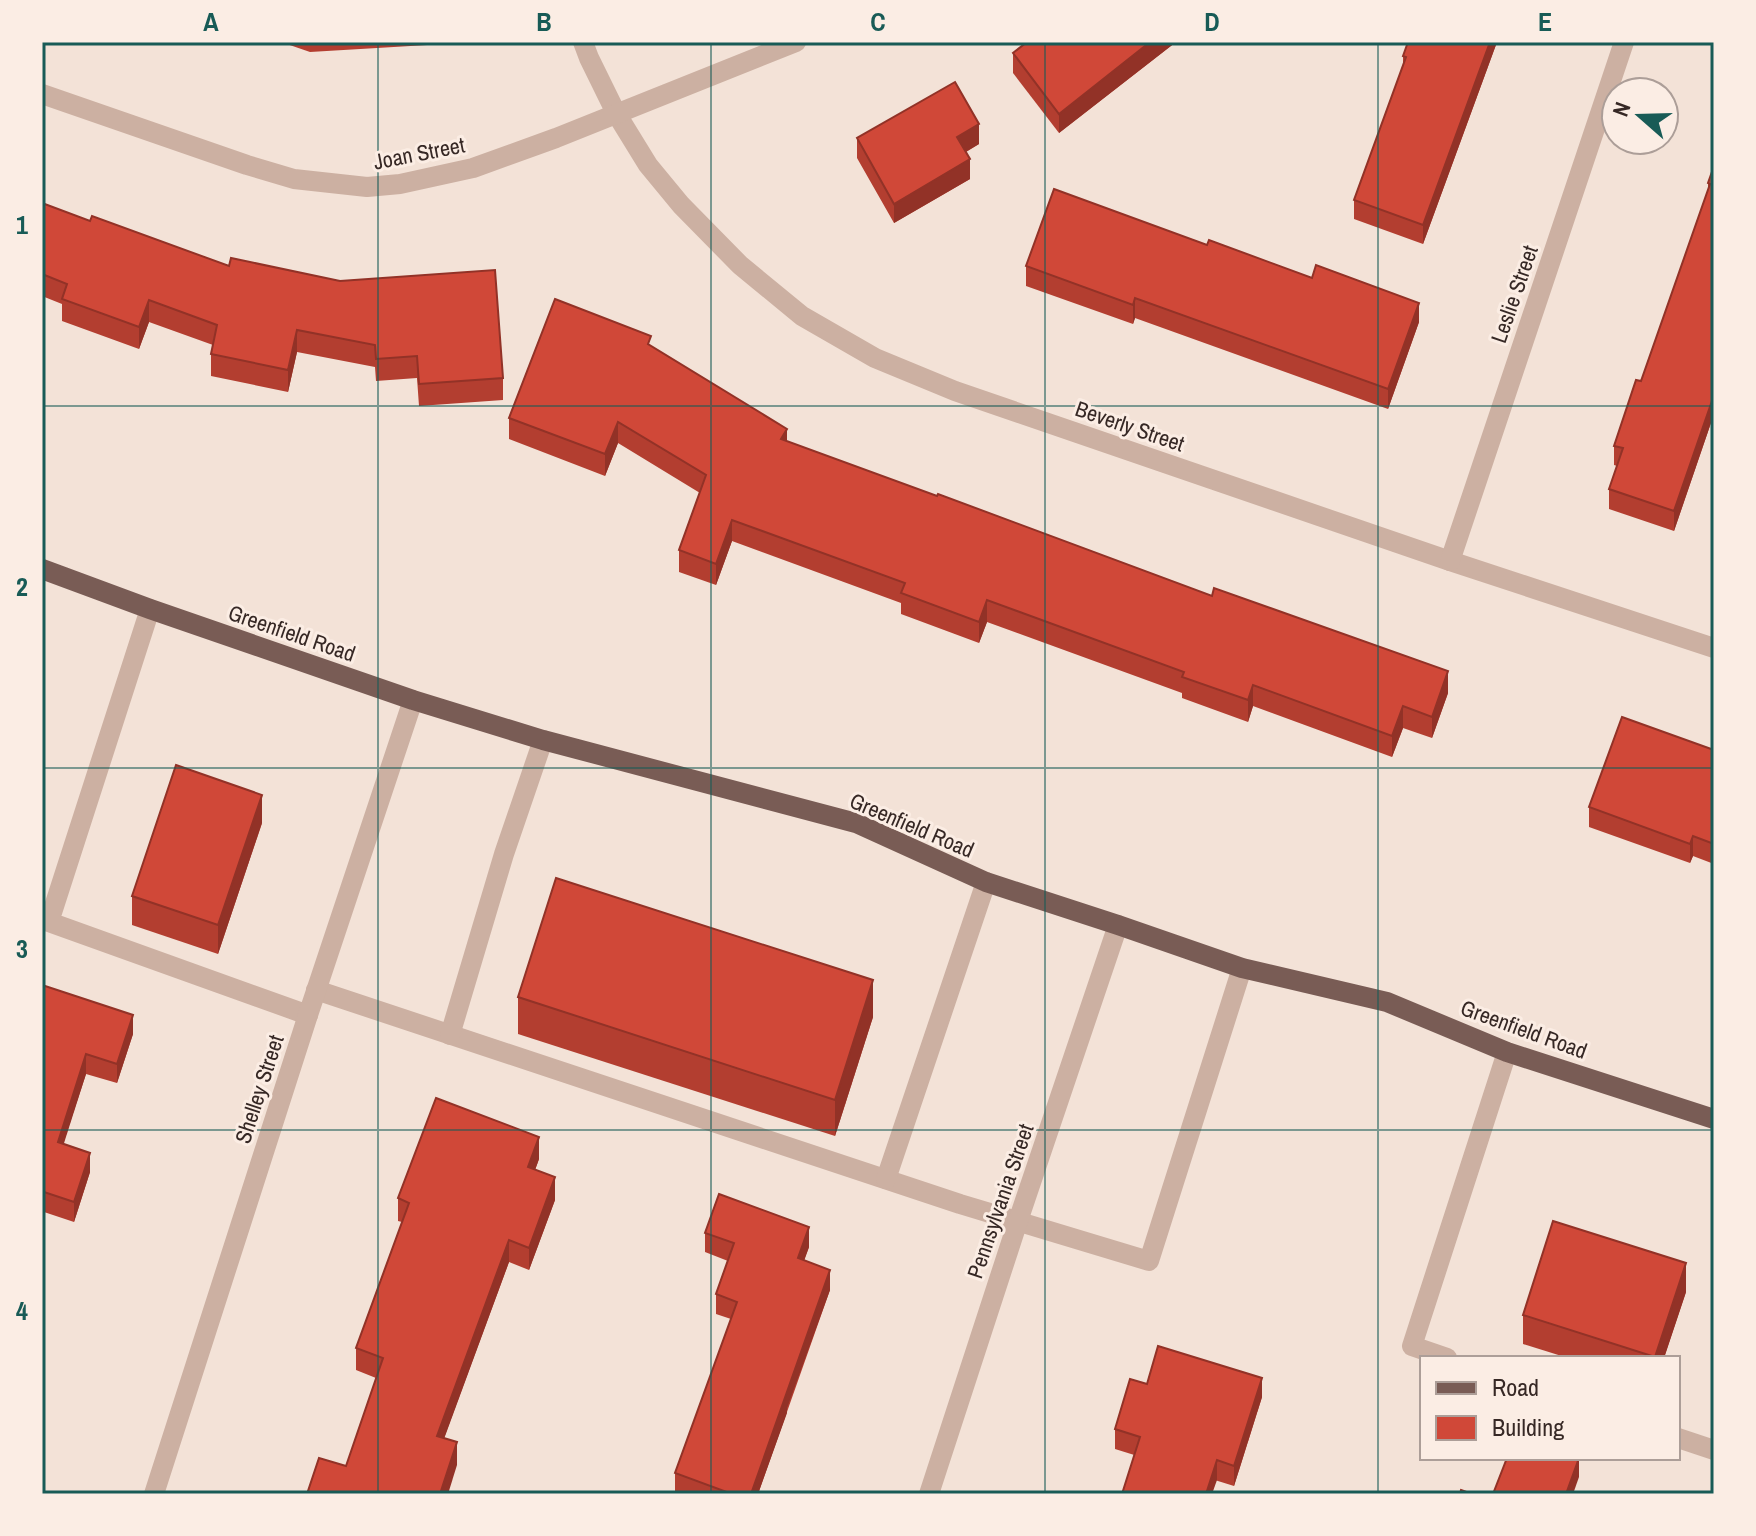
<svg xmlns="http://www.w3.org/2000/svg" width="1756" height="1536" font-family="'Archivo Narrow',sans-serif">
<rect width="100%" height="100%" fill="#f3e2d7"/>
<g fill="none" stroke-linecap="round" stroke-linejoin="round">
<g stroke="#ccb0a2" stroke-width="20">
<path d="M583 42 589 58 616 113 648 165 681 205 740 265 802 316 875 358 955 391 1450 561 1714 648"/>
<path d="M42 94 247 165 294 179 367 187 400 184 473 168 556 138 796 42"/>
<path d="M1450 561 1624 42"/>
<path d="M150 609 49 922 308 1015"/>
<path d="M316 990 960 1204 1149 1261 1242 968"/>
<path d="M450 1035 504 854 543 740"/>
<path d="M886 1179 986 882"/>
<path d="M1447 1358 1412 1346 1507 1052"/>
<path d="M1678 1438 1714 1450"/>
<path d="M154 1494 308 1015 413 700"/>
<path d="M929 1494 1018 1221 1118 925"/>
</g>
<path stroke="#795c55" stroke-width="20" d="M42 569 150 609 413 700 543 740 856 823 986 882 1118 925 1242 968 1387 1002 1507 1052 1714 1119"/>
</g>
<g fill="#b33e30">
<path d="M281 42H444V44L310 52Z"/>
<path d="M1176 42 1059 133 1013 73V53Z"/>
<path d="M1408 42H1497L1423 244 1354 219V200L1403 66V56Z"/>
<path d="M857 138 979 144 966 152 970 179 894 223 857 158Z"/>
<path d="M1714 166V414L1674 531 1609 509V489L1617 466 1614 465V446L1641 381 1708 191V183Z"/>
<path d="M42 203 503 378V400L419 406 417 378 376 381 375 367 297 352 288 392 211 376V354L213 345 149 322 139 349 62 321V304L42 296Z"/>
<path d="M1026 266 1419 322 1388 409 1135 318 1133 324 1026 286Z"/>
<path d="M651 346 787 441 1448 693 1432 738 1403 728 1392 757 1253 706 1248 722 1182 698V693L987 622 979 643 901 614V603L732 541 716 585 679 572V550L700 493 618 443 605 476 509 439V418Z"/>
<path d="M1714 750V864L1693 856 1690 863 1589 827V807Z"/>
<path d="M262 823 218 954 132 925V896Z"/>
<path d="M42 985 133 1034 117 1083 86 1074 63 1144 90 1172 74 1222 44 1212Z"/>
<path d="M518 997 873 1017 835 1136 518 1034Z"/>
<path d="M539 1159 535 1170 555 1200 529 1270 509 1262 444 1438 457 1465 346 1466 376 1378 356 1370V1348L402 1222 398 1221V1198Z"/>
<path d="M705 1233 809 1247 804 1260 830 1290 758 1494H678L675 1493V1473L731 1319 716 1314V1294L728 1261 705 1252Z"/>
<path d="M1686 1292 1664 1358H1568L1523 1344V1315Z"/>
<path d="M1147 1384 1262 1397 1234 1486 1115 1449V1429Z"/>
</g>
<g fill="#923227">
<path d="M1150 42H1176L1059 133V114Z"/>
<path d="M1490 42H1497L1423 244V225Z"/>
<path d="M979 124V144L957 157V137Z"/>
<path d="M970 159V179L894 223V204Z"/>
<path d="M1135 298V318L1133 324V305Z"/>
<path d="M149 300V322L139 349V327Z"/>
<path d="M1419 303V322L1388 409V389Z"/>
<path d="M297 330V352L288 392V370Z"/>
<path d="M1714 395V414L1674 531V511Z"/>
<path d="M618 422V443L605 476V454Z"/>
<path d="M787 429V451L781 439Z"/>
<path d="M732 520V541L716 585V564Z"/>
<path d="M987 600V622L979 643V622Z"/>
<path d="M1448 671V693L1432 738V717Z"/>
<path d="M1253 685V706L1248 722V700Z"/>
<path d="M1403 706V728L1392 757V736Z"/>
<path d="M262 795V823L218 954V925Z"/>
<path d="M1693 836V856L1690 863V844Z"/>
<path d="M873 980V1017L835 1136V1100Z"/>
<path d="M133 1015V1034L117 1083V1064Z"/>
<path d="M86 1054V1074L58 1162V1142Z"/>
<path d="M539 1137V1159L528 1189V1167Z"/>
<path d="M90 1153V1172L74 1222V1202Z"/>
<path d="M555 1177V1200L529 1270V1248Z"/>
<path d="M44 1192V1212L42 1217V1197Z"/>
<path d="M809 1227V1247L798 1278V1258Z"/>
<path d="M509 1240V1262L437 1458V1436Z"/>
<path d="M1686 1263V1292L1664 1358H1655Z"/>
<path d="M830 1270V1290L787 1408V1413L758 1494H751Z"/>
<path d="M44 1296V1316L42 1323V1303Z"/>
<path d="M1262 1378V1397L1234 1486V1466Z"/>
<path d="M457 1442V1465L448 1494H440Z"/>
<path d="M1579 1458V1477L1573 1494H1566Z"/>
<path d="M1217 1460V1480L1212 1494H1206Z"/>
</g>
<g fill="#d04838" stroke="#923227" stroke-width="2">
<path d="M1027 42H1150L1059 114 1013 53Z"/>
<path d="M1408 42H1490L1423 225 1354 200 1406 57 1403 56Z"/>
<path d="M955 82 979 124 957 137 970 159 894 204 857 138Z"/>
<path d="M1714 166V395L1674 511 1609 489 1623 448 1614 446 1636 380 1641 381 1710 184 1708 183Z"/>
<path d="M1054 189 1207 245 1209 240 1312 278 1316 265 1419 303 1388 389 1135 298 1133 305 1026 266Z"/>
<path d="M42 203 90 221 92 216 229 266 231 258 340 281 495 270 503 378 419 384 417 356 376 359 375 345 297 330 288 370 211 354 217 325 149 300 139 327 62 299 67 284 42 274Z"/>
<path d="M555 299 651 336 648 344 787 429 781 439 937 496 938 494 1212 596 1214 588 1448 671 1432 717 1403 706 1392 736 1253 685 1248 700 1182 677 1184 672 987 600 979 622 901 593 905 583 732 520 716 564 679 550 706 475 618 422 605 454 509 418Z"/>
<path d="M1622 717 1714 750V844L1693 836 1690 844 1589 807Z"/>
<path d="M176 765 262 795 218 925 132 896Z"/>
<path d="M556 878 873 980 835 1100 518 997Z"/>
<path d="M42 985 133 1015 117 1064 86 1054 58 1142 90 1153 74 1202 44 1192 42 1197Z"/>
<path d="M436 1098 539 1137 528 1167 555 1177 529 1248 509 1240 437 1436 457 1442 440 1494H307L319 1458 346 1466 383 1358 356 1348 409 1203 398 1198Z"/>
<path d="M719 1194 809 1227 798 1258 830 1270 751 1494H732L675 1473 737 1302 716 1294 734 1243 705 1233Z"/>
<path d="M1553 1221 1686 1263 1655 1357 1523 1315Z"/>
<path d="M1158 1346 1262 1378 1234 1466 1217 1460 1206 1494H1122L1140 1437 1115 1429 1130 1379 1147 1384Z"/>
<path d="M1507 1458H1579L1566 1494H1493Z"/>
<path d="M1461 1490 1472 1494H1460Z"/>
</g>
<path fill="none" stroke="#185b56" stroke-width="2" stroke-opacity="0.55" d="M378 42V1494M711 42V1494M1045 42V1494M1378 42V1494M42 406H1714M42 768H1714M42 1130H1714"/>
<g text-anchor="middle" stroke-width="6" stroke-linejoin="round" paint-order="stroke">
<g font-size="22" fill="#362825" stroke="#fbede4">
<text transform="translate(419 153) rotate(-11)" y="8">Joan Street</text>
<text transform="translate(1514 294) rotate(-71)" y="8">Leslie Street</text>
<text transform="translate(1130 426) rotate(19)" y="8">Beverly Street</text>
<text transform="translate(292 633) rotate(19)" y="8">Greenfield Road</text>
<text transform="translate(912 825) rotate(23)" y="8">Greenfield Road</text>
<text transform="translate(1524 1029) rotate(20)" y="8">Greenfield Road</text>
<text transform="translate(259 1089) rotate(-72)" y="8">Shelley Street</text>
<text transform="translate(1000 1201) rotate(-71)" y="8">Pennsylvania Street</text>
</g>
</g>
<rect width="1756" height="1536" fill="none" stroke="#fbede4" stroke-width="88"/>
<rect x="1420" y="1356" width="260" height="104" fill="#fbede4" stroke="#ac9e98" stroke-width="2"/>
<rect x="1436" y="1382" width="40" height="12" fill="#795c55" stroke="#ac9e98" stroke-width="2"/>
<text x="1492" y="1396" font-size="24" fill="#362825">Road</text>
<rect x="1436" y="1416" width="40" height="24" fill="#d04838" stroke="#ac9e98" stroke-width="2"/>
<text x="1492" y="1436" font-size="24" fill="#362825">Building</text>
<g transform="translate(1640 116) rotate(290)"><circle r="38" fill="#fbede4" stroke="#ac9e98" stroke-width="2"/>
<path d="M0-6L14 30L0 20L-14 30Z" fill="#185b56"/>
<text y="-12" font-size="22" font-weight="bold" text-anchor="middle" fill="#362825">N</text>
</g>
<rect x="44" y="44" width="1668" height="1448" fill="none" stroke="#185b56" stroke-width="3"/>
<g font-size="26" text-anchor="middle" font-weight="bold" fill="#185b56">
<text x="211" y="31">A</text>
<text x="544" y="31">B</text>
<text x="878" y="31">C</text>
<text x="1212" y="31">D</text>
<text x="1545" y="31">E</text>
<text x="22" y="234">1</text>
<text x="22" y="596">2</text>
<text x="22" y="958">3</text>
<text x="22" y="1320">4</text>
</g>
</svg>
